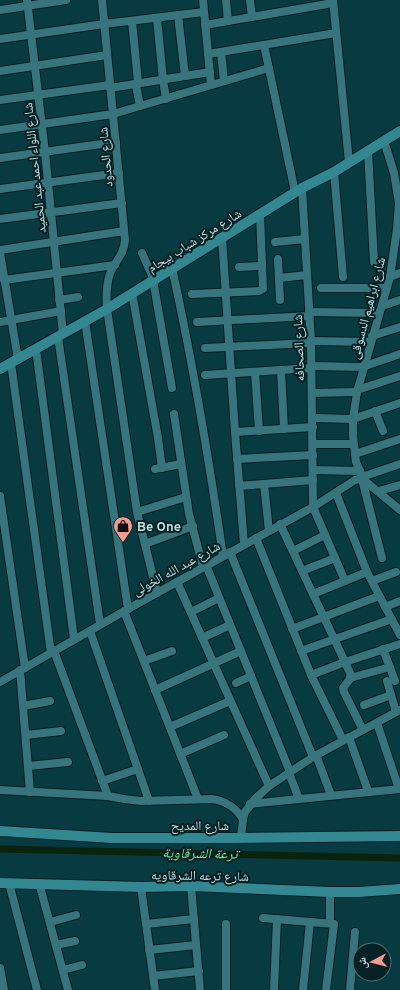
<svg xmlns="http://www.w3.org/2000/svg" width="400" height="990" font-family="Overpass,'Noto Naskh Arabic',sans-serif">
<rect width="100%" height="100%" fill="#083b41"/>
<g fill="none" stroke-linecap="round" stroke-linejoin="round">
<path stroke="#09230d" stroke-width="7" d="M0 849 400 858"/>
<defs>
<g id="street">
<path d="M27 0 45 152 63 334"/>
<path d="M102 0 125 240C124 254 117 259 111 271 106 283 106 296 107 309L137 512 157 593"/>
<path d="M203 0 211 85"/>
<path d="M226 0 228 21"/>
<path d="M250 0 252 17"/>
<path d="M333 0 349 162"/>
<path d="M0 10 66 0"/>
<path d="M178 15 185 76"/>
<path d="M157 18 163 80 166 99"/>
<path d="M132 21 138 82 136 85 140 106"/>
<path d="M205 25 333 3"/>
<path d="M0 39 104 24 204 12"/>
<path d="M264 45 295 192"/>
<path d="M221 52 224 81"/>
<path d="M208 54 336 33"/>
<path d="M0 71 107 55"/>
<path d="M110 88 210 72"/>
<path d="M0 100 110 85"/>
<path d="M0 130 113 114 269 68"/>
<path d="M384 141 394 173 399 203 397 229 390 277 357 392 353 419V436L356 462 364 480 400 510"/>
<path d="M368 151 374 262"/>
<path d="M0 158 116 142"/>
<path d="M334 172 343 277"/>
<path d="M302 188 311 341 313 507 345 581"/>
<path d="M0 189 119 173"/>
<path d="M0 219 122 203"/>
<path d="M222 237 235 432 244 544"/>
<path d="M275 242 305 239"/>
<path d="M0 250 124 231"/>
<path d="M0 253 18 359"/>
<path d="M142 253 154 280"/>
<path d="M278 259 280 300"/>
<path d="M239 267 262 266"/>
<path d="M172 268C193 363 209 460 223 556"/>
<path d="M390 277 400 273"/>
<path d="M279 278 307 275"/>
<path d="M4 280 115 265"/>
<path d="M153 280 172 388"/>
<path d="M321 288H387"/>
<path d="M132 293 158 438 162 468"/>
<path d="M192 294 259 291 263 289 260 214"/>
<path d="M59 300 78 297"/>
<path d="M382 306 400 300"/>
<path d="M309 312 379 313"/>
<path d="M85 321 128 609"/>
<path d="M0 322 61 311"/>
<path d="M197 322 309 316"/>
<path d="M372 336 400 327"/>
<path d="M58 337 100 624"/>
<path d="M311 341 371 342"/>
<path d="M205 348 310 343"/>
<path d="M36 349 74 639"/>
<path d="M11 363 51 653"/>
<path d="M311 366 364 367"/>
<path d="M365 366 400 354"/>
<path d="M281 370 284 429"/>
<path d="M255 372 259 431"/>
<path d="M205 375 311 368"/>
<path d="M357 390 400 376"/>
<path d="M312 393 357 392"/>
<path d="M375 411 383 431"/>
<path d="M174 414 189 514 203 567"/>
<path d="M313 418 353 419 400 403"/>
<path d="M235 432 313 427"/>
<path d="M313 444H353"/>
<path d="M355 454 400 439"/>
<path d="M237 459 313 455"/>
<path d="M155 469 181 464"/>
<path d="M313 470 360 471"/>
<path d="M362 477 400 464"/>
<path d="M362 479 382 558"/>
<path d="M264 484 269 531"/>
<path d="M239 486 313 480"/>
<path d="M379 491 400 485"/>
<path d="M336 493 367 572 400 635"/>
<path d="M0 496 25 668"/>
<path d="M137 512 186 497"/>
<path d="M280 524 345 662 351 675 350 679 343 688 344 692 363 730"/>
<path d="M256 538 311 675 343 740"/>
<path d="M145 544 193 526"/>
<path d="M293 551 325 535"/>
<path d="M230 552 313 757"/>
<path d="M206 565 290 772"/>
<path d="M302 571 335 558"/>
<path d="M372 581 396 572"/>
<path d="M177 582 269 786"/>
<path d="M313 594 367 572"/>
<path d="M385 607 400 601"/>
<path d="M124 611 198 799"/>
<path d="M191 612 219 598"/>
<path d="M292 629 379 596"/>
<path d="M90 631 149 801"/>
<path d="M202 638 230 625"/>
<path d="M383 649 395 681"/>
<path d="M54 651 108 796"/>
<path d="M301 651 392 619"/>
<path d="M144 661 172 651"/>
<path d="M20 670 30 792"/>
<path d="M311 675 345 662 400 644"/>
<path d="M350 678 390 667"/>
<path d="M387 681 396 712"/>
<path d="M0 682 128 609 313 507 355 480 359 479 364 480"/>
<path d="M236 683 251 676"/>
<path d="M155 690 241 651"/>
<path d="M364 705 391 695"/>
<path d="M23 706 50 701"/>
<path d="M377 723 399 789"/>
<path d="M170 727 230 701"/>
<path d="M26 735 61 731"/>
<path d="M349 737 368 791"/>
<path d="M180 754 224 735"/>
<path d="M316 755 331 795"/>
<path d="M28 766 68 762"/>
<path d="M289 773 299 799"/>
<path d="M102 781 138 769"/>
<path d="M0 790 108 796 124 799 141 801 212 799C226 801 235 807 243 819"/>
<path d="M250 804 400 789"/>
<path d="M241 838 243 819 245 812 255 799 269 786 313 757 400 710"/>
<path d="M9 883 37 990"/>
<path d="M39 883 68 990"/>
<path d="M191 886 200 990"/>
<path d="M141 887 155 990"/>
<path d="M330 892V923"/>
<path d="M263 918 334 924 326 990"/>
<path d="M50 922 76 915"/>
<path d="M146 924 194 919"/>
<path d="M226 924V990"/>
<path d="M56 945 75 941"/>
<path d="M149 950 196 945"/>
<path d="M0 968 4 990"/>
<path d="M63 970 82 965"/>
<path d="M153 976 199 971"/>
<path d="M274 990 277 919"/>
<path d="M303 990 310 922"/>
<path d="M350 990 355 932"/>
</g>
<g id="secondary">
<path d="M0 369 107 309 302 188 334 172 400 131"/>
<path d="M0 831 112 838H234L400 836"/>
<path d="M0 883 141 887 191 886 330 892H359L400 889"/>
</g>
</defs>
<use href="#street" stroke="#002025" stroke-width="10"/>
<use href="#secondary" stroke="#002025" stroke-width="12"/>
<use href="#street" stroke="#37747c" stroke-width="8"/>
<use href="#secondary" stroke="#328791" stroke-width="10"/>
</g>
<defs>
<symbol id="shop-pin" viewBox="-11 -11 22 30"><path d="M0 17L-7.5 6A9.5 9.5 0 1 1 7.5 6Z" fill="#f59c92" stroke="#062023"/><path d="M-5-2.5h2.3a2.7 3.5 0 0 1 5.4 0H5L5.5 6h-11ZM-1.5-2.5h3a1.5 2.3 0 0 0-3 0Z" fill="#111"/></symbol>
</defs>
<g fill-rule="evenodd">
<use href="#shop-pin" x="112" y="515" width="22" height="30"/>
</g>
<g text-anchor="middle" stroke-width="4" stroke-linejoin="round" paint-order="stroke">
<g font-size="13" fill="#c2e0e4" stroke="#062023">
<text transform="translate(105 157) rotate(-95)" y="5">شارع الحدود</text>
<text transform="translate(34 168) rotate(-96)" y="5">شارع اللواء احمد عبد الحميد</text>
<text transform="translate(194 240) rotate(-32)" y="5">شارع مركز شباب بيجام</text>
<text transform="translate(367 308) rotate(-75)" y="5">شارع ابراهيم الدسوقى</text>
<text transform="translate(298 348) rotate(-92)" y="5">شارع الصحافه</text>
<text transform="translate(176 568) rotate(-29)" y="5">شارع عبد الله الخولى</text>
<text x="200" y="830">شارع المديح</text>
<text transform="translate(200 875) rotate(1)" y="5">شارع ترعه الشرقاويه</text>
</g>
<g font-size="13" font-weight="bold" fill="#c2e0e4" stroke="#062023" text-anchor="start">
<text x="137" y="531">Be One</text>
</g>
<g font-size="14" font-style="italic" fill="#7ee98c" stroke="#062023">
<text transform="translate(200 853) rotate(1)" y="5">ترعة الشرقاوية</text>
</g>
</g>
<g transform="translate(372 962) rotate(263)"><circle r="19" fill="#062023" stroke="#516d70"/>
<path d="M0-3L7 15L0 10L-7 15Z" fill="#f59c92"/>
<text y="-6" font-size="11" font-weight="bold" text-anchor="middle" fill="#c2e0e4">ش</text>
</g>
</svg>
